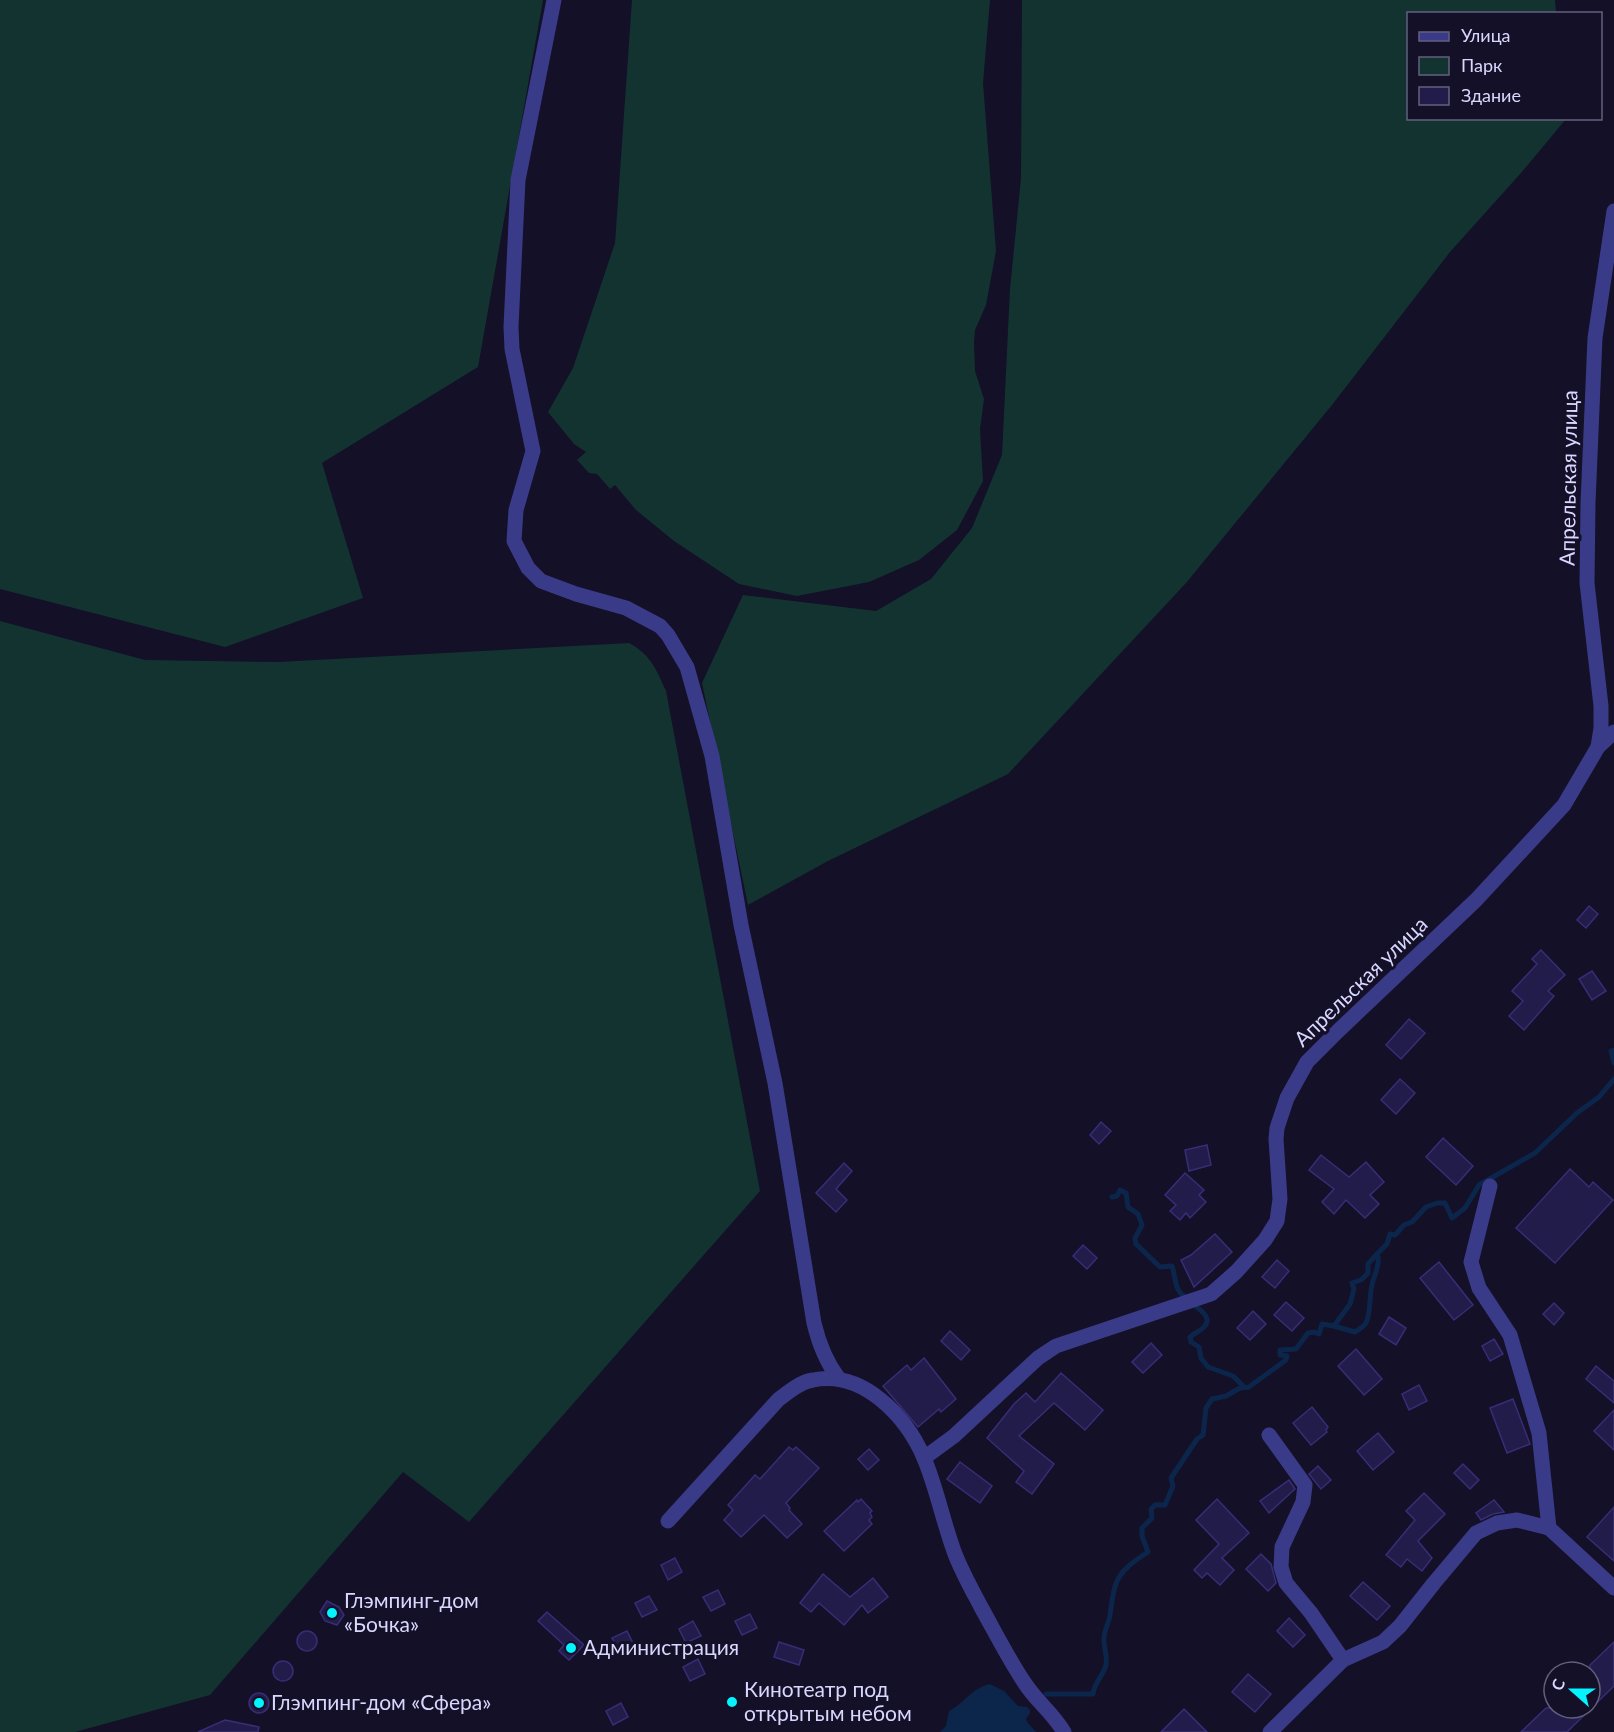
<svg xmlns="http://www.w3.org/2000/svg" width="1614" height="1732" font-family="Lato,sans-serif">
<rect width="100%" height="100%" fill="#131028"/>
<g fill="#133330">
<path d="M0 0H543L478 367 322 463 363 598 225 647 0 589Z"/>
<path d="M632 0H990L983 83 996 251 986 305 975 330 974 343 975 371 984 399 980 429 983 481 957 530 919 560 869 582 797 596 739 584 674 541 636 510 615 485 610 489 597 474 589 473 577 460 586 452 574 444 548 412 573 368 615 243Z"/>
<path d="M1022 0H1555L1556 13 1408 14V118L1566 119 1521 173 1450 252 1332 405 1186 583 1008 774 828 861 748 905 702 683 743 595 876 611 931 579 972 528 1002 455 1010 289 1021 178Z"/>
<path d="M0 621 145 660 279 662 629 643C651 655 656 669 666 691L760 1191 469 1522 403 1472 210 1695 75 1732H0Z"/>
</g>
<path fill="#0c264b" d="M990 1684 1004 1691 1018 1706 1027 1707 1030 1710V1713L1026 1719 1028 1723 1036 1732H940L946 1726 949 1711C965 1703 970 1689 990 1684Z"/>
<g fill="none" stroke-linecap="round" stroke-linejoin="round">
<g stroke="#0c264b" stroke-width="5">
<path d="M1614 1050 1611 1051 1614 1063"/>
<path d="M1112 1197 1117 1196 1120 1190 1126 1193 1128 1207 1138 1214 1142 1225 1135 1238 1136 1244 1160 1267 1172 1266C1176 1278 1174 1293 1188 1298"/>
<path d="M1193 1304C1200 1310 1214 1318 1203 1328 1199 1332 1194 1333 1190 1337L1191 1342 1199 1347 1201 1358 1208 1367 1233 1376 1244 1387"/>
<path d="M1334 1326 1355 1332C1360 1329 1363 1327 1366 1323 1371 1312 1369 1297 1372 1285 1374 1275 1381 1264 1377 1254L1387 1244 1390 1234 1395 1235 1404 1225 1412 1222 1426 1207 1437 1203H1445L1452 1218 1465 1208 1479 1185 1535 1153 1577 1113 1599 1097 1614 1079"/>
<path d="M1046 1694H1093C1094 1683 1103 1676 1106 1665 1108 1656 1103 1647 1104 1638 1104 1630 1109 1623 1110 1615 1115 1578 1116 1573 1148 1552L1142 1536V1528L1152 1518 1151 1509 1155 1505H1165L1173 1486 1171 1478 1197 1439 1203 1435 1206 1408 1212 1399 1226 1396 1240 1388 1249 1387 1286 1360 1287 1356 1280 1355V1350L1296 1349 1308 1333 1314 1332 1319 1334 1322 1324 1334 1326 1350 1304 1354 1289 1352 1283 1361 1280 1368 1273V1264L1377 1254"/>
</g>
</g>
<g fill="#221c4a" stroke="#382d76" stroke-width="1.5">
<path d="M1589 906 1598 914 1586 928 1577 920Z"/>
<path d="M1541 950 1565 975 1548 991 1554 996 1524 1030 1509 1016 1523 1001 1512 991 1537 964 1532 959Z"/>
<path d="M1592 971 1606 991 1592 1000 1579 979Z"/>
<path d="M1409 1019 1425 1033 1401 1059 1386 1045Z"/>
<path d="M1400 1079 1415 1093 1396 1114 1381 1100Z"/>
<path d="M1101 1122 1111 1131 1099 1144 1090 1135Z"/>
<path d="M1443 1138 1473 1166 1456 1185 1426 1157Z"/>
<path d="M1207 1145 1211 1165 1189 1171 1185 1150Z"/>
<path d="M1321 1155 1349 1177 1366 1162 1384 1182 1370 1195 1379 1204 1365 1218 1346 1200 1334 1214 1322 1202 1334 1189 1309 1170Z"/>
<path d="M844 1163 852 1171 836 1189 847 1200 836 1212 816 1193Z"/>
<path d="M1570 1169 1589 1187 1593 1182 1613 1200 1555 1263 1516 1228Z"/>
<path d="M1185 1173 1204 1190 1199 1195 1206 1202 1190 1218 1186 1213 1180 1220 1170 1211 1176 1205 1165 1195Z"/>
<path d="M1215 1234 1232 1252 1194 1287 1181 1260 1191 1255Z"/>
<path d="M1083 1245 1097 1258 1087 1269 1073 1256Z"/>
<path d="M1277 1260 1289 1271 1275 1288 1262 1277Z"/>
<path d="M1439 1262 1473 1305 1454 1320 1420 1278Z"/>
<path d="M1286 1302 1304 1318 1292 1331 1274 1315Z"/>
<path d="M1554 1303 1564 1313 1554 1325 1543 1314Z"/>
<path d="M1253 1311 1266 1324 1250 1340 1237 1328Z"/>
<path d="M1389 1317 1406 1328 1396 1345 1379 1334Z"/>
<path d="M950 1331 970 1350 961 1360 941 1341Z"/>
<path d="M1494 1339 1503 1354 1490 1361 1482 1346Z"/>
<path d="M1151 1343 1162 1355 1143 1373 1132 1362Z"/>
<path d="M1356 1349 1382 1379 1364 1395 1338 1366Z"/>
<path d="M924 1358 956 1399 941 1412 939 1409 918 1427 883 1386 907 1365 911 1370Z"/>
<path d="M1596 1366 1614 1381V1403L1586 1379Z"/>
<path d="M1061 1373 1103 1410 1085 1430 1054 1403 1019 1436 1054 1464 1032 1494 1016 1482 1024 1471 987 1438 1014 1404 1026 1393 1035 1402Z"/>
<path d="M1419 1385 1427 1401 1409 1410 1402 1394Z"/>
<path d="M1513 1399 1530 1444 1507 1453 1490 1408Z"/>
<path d="M1312 1407 1328 1427 1326 1430 1327 1432 1311 1445 1293 1423Z"/>
<path d="M1614 1410V1450L1594 1431Z"/>
<path d="M1378 1433 1394 1452 1373 1470 1357 1451Z"/>
<path d="M789 1447 793 1450 796 1447 819 1468 786 1503 790 1508 789 1510 802 1524 787 1538 764 1515 741 1537 724 1520 733 1510 728 1505 755 1475 760 1479Z"/>
<path d="M869 1449 879 1460 868 1470 858 1459Z"/>
<path d="M960 1462 992 1486 980 1503 947 1479Z"/>
<path d="M1463 1464 1479 1480 1470 1489 1454 1473Z"/>
<path d="M1318 1466 1331 1480 1321 1489 1309 1474Z"/>
<path d="M1289 1480 1295 1489 1269 1513 1260 1501Z"/>
<path d="M1424 1493 1445 1514 1418 1541 1432 1558 1422 1571 1407 1559 1401 1567 1386 1555 1415 1520 1406 1511Z"/>
<path d="M861 1499 872 1511 870 1513 872 1517 869 1520 872 1524 844 1551 824 1531 857 1500 858 1502Z"/>
<path d="M1217 1499 1249 1533 1222 1558 1234 1570 1220 1585 1207 1573 1202 1578 1194 1570 1219 1544 1196 1520Z"/>
<path d="M1494 1500 1504 1512 1493 1514 1481 1520 1476 1513Z"/>
<path d="M1614 1507V1561L1587 1537Z"/>
<path d="M1261 1554 1271 1564 1276 1583 1268 1591 1246 1569Z"/>
<path d="M675 1558 682 1572 668 1580 661 1565Z"/>
<path d="M823 1574 850 1597 873 1578 888 1597 868 1613 862 1605 844 1625 819 1603 811 1612 800 1603Z"/>
<path d="M1363 1582 1390 1606 1377 1620 1350 1596Z"/>
<path d="M718 1590 725 1604 711 1611 703 1597Z"/>
<path d="M649 1596 657 1610 642 1617 635 1603Z"/>
<path d="M327 1601 339 1607 344 1615 337 1625 325 1621 320 1612Z"/>
<path d="M547 1612 584 1645 569 1660 559 1651 564 1645 538 1621Z"/>
<path d="M750 1614 757 1628 742 1635 735 1621Z"/>
<path d="M1289 1618 1305 1635 1293 1647 1277 1631Z"/>
<path d="M693 1621 701 1636 686 1643 679 1629Z"/>
<path d="M627 1631 634 1645 619 1652 612 1638Z"/>
<circle cx="307" cy="1641" r="10"/>
<path d="M779 1642 804 1650 799 1665 774 1657Z"/>
<path d="M1614 1642V1686L1567 1732H1521L1546 1708H1590V1665Z"/>
<path d="M698 1659 705 1674 690 1681 683 1667Z"/>
<circle cx="283" cy="1671" r="10"/>
<path d="M1248 1674 1271 1694 1255 1712 1232 1692Z"/>
<circle cx="259" cy="1703" r="10"/>
<path d="M621 1703 628 1717 613 1725 606 1711Z"/>
<path d="M1184 1709 1207 1732H1161Z"/>
<path d="M225 1720 259 1727 258 1732H198Z"/>
</g>
<g fill="none" stroke-linecap="round" stroke-linejoin="round">
<g stroke="#3a3b88" stroke-width="15">
<path d="M554 0 518 180 511 327 512 349 533 451 516 510 514 541 528 568 541 581 576 594 626 608 660 626 668 635 687 667 712 756 741 925 775 1083 814 1323C819 1344 826 1362 839 1379"/>
<path d="M1598 747 1601 728V706L1587 583 1588 503 1595 338 1614 211"/>
<path d="M1490 1186 1471 1262 1479 1288 1510 1335 1539 1433 1549 1528 1614 1588"/>
<path d="M1269 1435 1305 1485 1303 1502 1282 1547 1281 1567 1286 1583 1311 1613 1343 1660"/>
<path d="M924 1458 954 1436 1038 1358 1056 1346 1211 1294 1236 1272 1265 1240 1277 1221 1280 1199 1276 1139 1277 1128 1287 1098 1307 1062 1338 1031 1476 900 1564 805 1598 747 1614 732"/>
<path d="M668 1521 778 1400C788 1392 800 1382 813 1380 863 1370 906 1416 924 1458 937 1489 943 1522 955 1554 962 1572 972 1590 981 1607 995 1632 1008 1658 1024 1682 1035 1700 1053 1713 1064 1732"/>
<path d="M1270 1732 1343 1660 1383 1642 1400 1626 1434 1583 1476 1533 1497 1523 1517 1520 1549 1528"/>
</g>
</g>
<g fill="#03f3ff" stroke="#131028" stroke-width="2">
<circle cx="332" cy="1613" r="6"/>
<circle cx="571" cy="1648" r="6"/>
<circle cx="732" cy="1702" r="6"/>
<circle cx="259" cy="1703" r="6"/>
</g>
<g text-anchor="middle" stroke-width="6" stroke-linejoin="round" paint-order="stroke">
<g font-size="21" fill="#dad7ff" stroke="#131028">
<text transform="translate(1569 478) rotate(-89)" y="7">Апрельская улица</text>
<text transform="translate(1361 982) rotate(-44)" y="7">Апрельская улица</text>
</g>
<g font-size="21" fill="#dad7ff" stroke="#131028" text-anchor="start">
<text x="344" y="1608">Глэмпинг-дом<tspan x="344" dy="24">«Бочка»</tspan></text>
<text x="583" y="1655">Администрация</text>
<text x="744" y="1697">Кинотеатр под<tspan x="744" dy="24">открытым небом</tspan></text>
<text x="271" y="1710">Глэмпинг-дом «Сфера»</text>
</g>
</g>
<rect x="1407" y="12" width="195" height="108" fill="#131028" stroke="#63607e" stroke-width="1.5"/>
<rect x="1419" y="32" width="30" height="9" fill="#3a3b88" stroke="#63607e" stroke-width="1.5"/>
<text x="1461" y="42" font-size="18" fill="#dad7ff">Улица</text>
<rect x="1419" y="57" width="30" height="18" fill="#133330" stroke="#63607e" stroke-width="1.5"/>
<text x="1461" y="72" font-size="18" fill="#dad7ff">Парк</text>
<rect x="1419" y="87" width="30" height="18" fill="#221c4a" stroke="#63607e" stroke-width="1.5"/>
<text x="1461" y="102" font-size="18" fill="#dad7ff">Здание</text>
<g transform="translate(1572 1690) rotate(291)"><circle r="28" fill="#131028" stroke="#63607e" stroke-width="1.5"/>
<path d="M0-4.5L10 22L0 15L-10 22Z" fill="#03f3ff"/>
<text y="-9" font-size="16" font-weight="bold" text-anchor="middle" fill="#dad7ff">С</text>
</g>
</svg>
